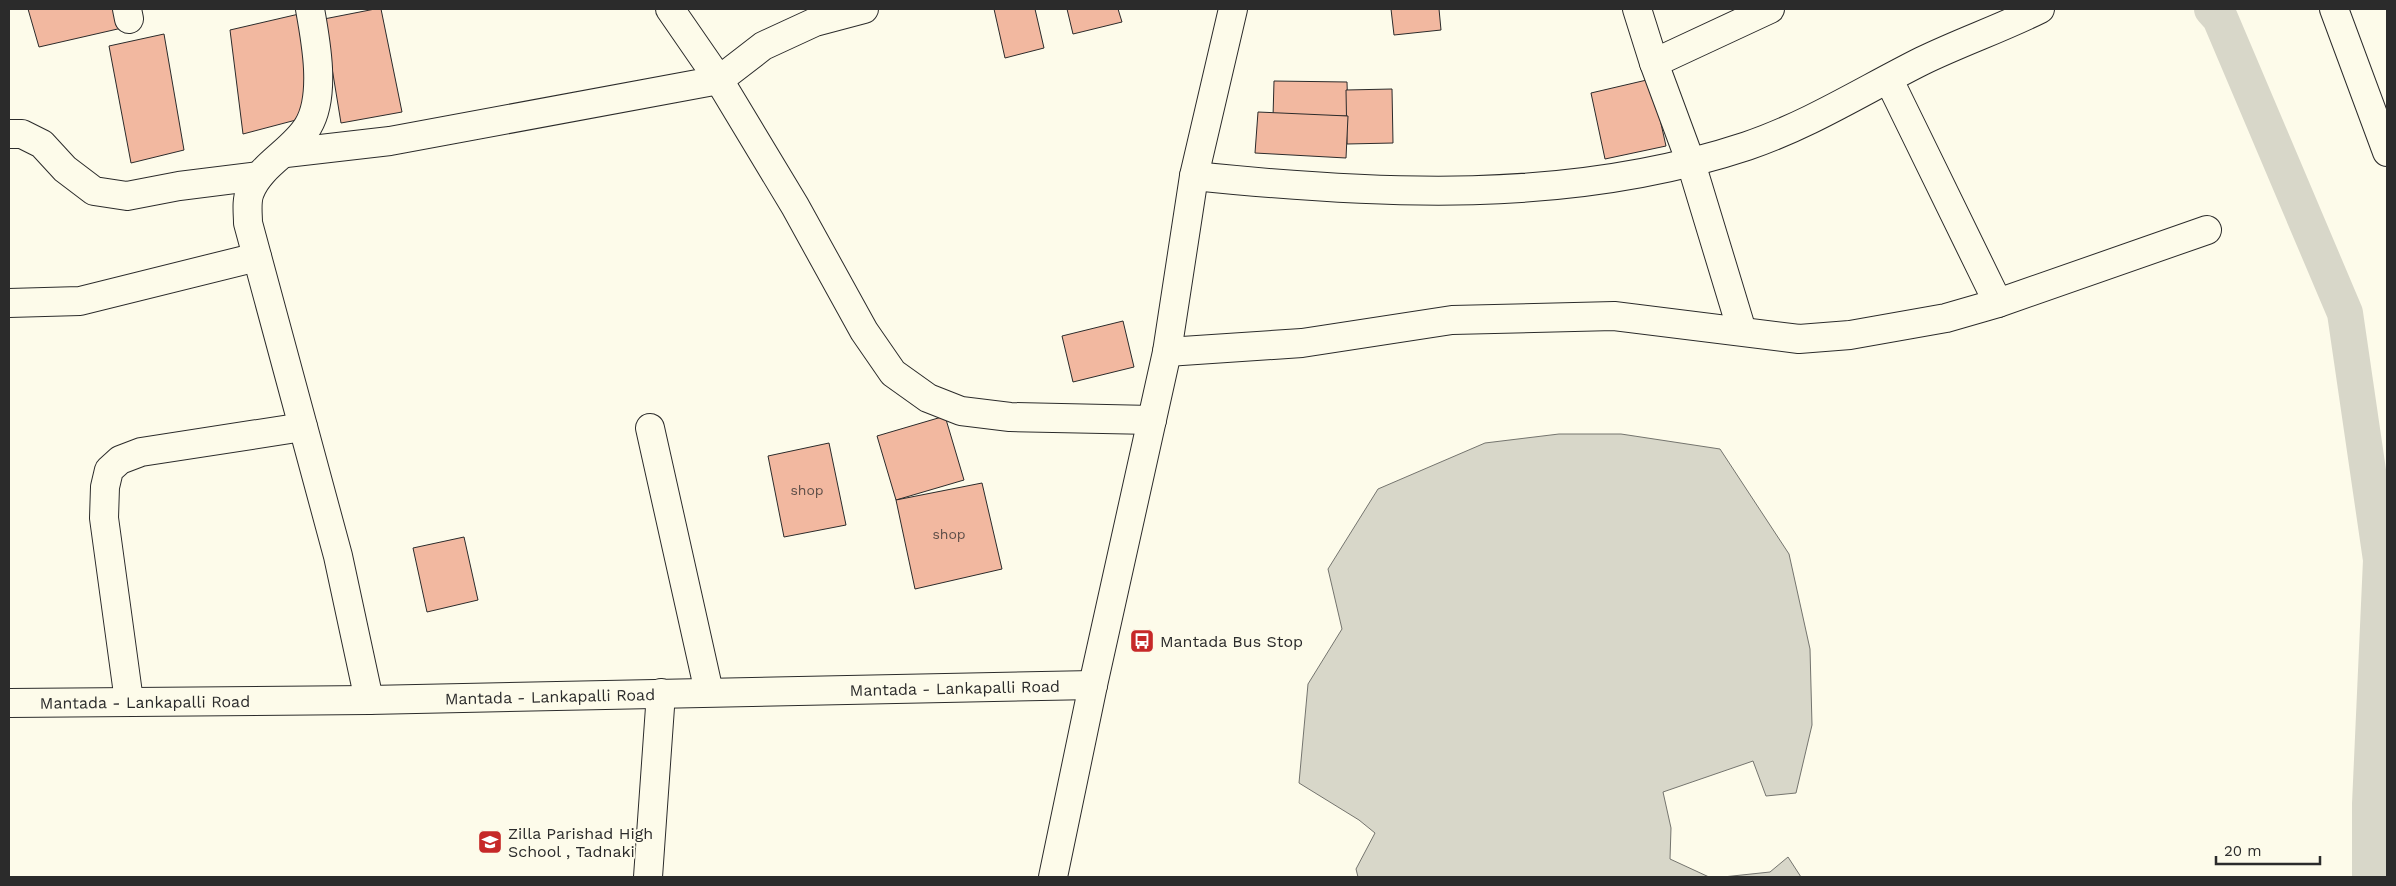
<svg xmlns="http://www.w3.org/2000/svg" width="2396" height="886" font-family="'Work Sans',sans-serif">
<rect width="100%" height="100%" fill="#fdfbea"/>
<g fill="#d8d7c9" stroke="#74746e">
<path d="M1559 434H1621L1720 449 1789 554 1810 649 1812 725 1796 793 1766 796 1753 761 1663 792 1671 828 1670 859 1709 877H1358L1356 869 1375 833 1359 820 1299 783 1308 684 1342 629 1328 569 1378 489 1485 443Z"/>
<path d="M1788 857 1801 877H1723L1770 872Z"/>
</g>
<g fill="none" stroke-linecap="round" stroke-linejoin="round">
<path stroke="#d8d7c9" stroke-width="36" d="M2212 9 2220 18 2345 313 2381 560 2370 804V877"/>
</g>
<g fill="#f2b8a0" stroke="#2b2b2b">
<path d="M28 9H118L122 28 39 47Z"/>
<path d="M375 9H381L402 112 341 123 324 19Z"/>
<path d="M994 9H1035L1044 48 1005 58Z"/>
<path d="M1067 9H1118L1122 22 1073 34Z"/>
<path d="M1391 9H1439L1441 30 1394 35Z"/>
<path d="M299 14 310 87 296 120 243 134 230 30Z"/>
<path d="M164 34 184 150 131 163 109 46Z"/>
<path d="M1651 79 1666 146 1605 159 1591 93Z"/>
<path d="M1274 81 1347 82 1348 116 1273 117Z"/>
<path d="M1392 89 1393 143 1347 144 1346 90Z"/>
<path d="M1258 112 1348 116 1346 158 1255 153Z"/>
<path d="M1123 321 1134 367 1073 382 1062 336Z"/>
<path d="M945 416 964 480 896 500 877 436Z"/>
<path d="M829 443 846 525 784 537 768 456Z"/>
<path d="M982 483 1002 569 915 589 896 500Z"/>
<path d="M464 537 478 600 427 612 413 548Z"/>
</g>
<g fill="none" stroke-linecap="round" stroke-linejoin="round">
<defs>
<g id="street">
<path d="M127 9 129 19"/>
<path d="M310 9C316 42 326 96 308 126 293 151 260 165 250 192 246 201 248 214 248 223L338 556 369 700"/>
<path d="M670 9 719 80 795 206 864 331 893 373 928 398 961 411 1010 417 1152 420"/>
<path d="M1637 9 1654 63 1691 163 1742 331"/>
<path d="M2334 9 2387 152"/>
<path d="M1654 63 1770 9"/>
<path d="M1889 80 1998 303"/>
<path d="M9 134H22L42 144 65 169 94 191 127 196 179 186 259 176"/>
<path d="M286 153 390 141 719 80 763 46 815 22 864 9"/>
<path d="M1194 176C1378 195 1569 205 1747 146 1809 125 1864 90 1922 61 1961 42 2002 28 2040 9"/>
<path d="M9 303 80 301 257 257"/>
<path d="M1167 352 1302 343 1452 320 1614 316 1799 339 1850 335 1946 318 1998 303 2207 230"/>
<path d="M650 428 709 692"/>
<path d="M129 701 104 518 105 487 109 470 120 460 141 452 303 427"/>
<path d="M648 877 661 693"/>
</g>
<g id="primary">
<path id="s1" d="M9 703 369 700 1093 685"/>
<path d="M1053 877 1093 685 1167 352 1194 176 1233 9"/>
</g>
</defs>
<use href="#street" stroke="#2b2b2b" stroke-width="30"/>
<use href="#primary" stroke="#2b2b2b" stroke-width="30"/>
<use href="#street" stroke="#fdfbea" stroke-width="28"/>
<use href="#primary" stroke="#fdfbea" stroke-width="28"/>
</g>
<defs>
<symbol id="bus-square" viewBox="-11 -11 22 22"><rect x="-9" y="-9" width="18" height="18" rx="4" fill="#c62828" stroke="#fdfbea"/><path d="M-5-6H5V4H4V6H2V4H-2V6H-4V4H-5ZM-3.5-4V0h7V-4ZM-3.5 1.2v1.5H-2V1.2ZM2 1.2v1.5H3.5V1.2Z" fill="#fff"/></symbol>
<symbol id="school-square" viewBox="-11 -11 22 22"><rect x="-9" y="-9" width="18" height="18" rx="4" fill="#c62828" stroke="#fdfbea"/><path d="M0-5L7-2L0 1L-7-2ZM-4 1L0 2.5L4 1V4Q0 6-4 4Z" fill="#fff"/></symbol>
</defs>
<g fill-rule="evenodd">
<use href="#bus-square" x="1128" y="627" width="28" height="28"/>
<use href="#school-square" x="476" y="828" width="28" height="28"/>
</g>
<g text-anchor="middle" stroke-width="4" stroke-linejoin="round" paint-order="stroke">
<g font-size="14" fill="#5d4e48">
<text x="807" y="495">shop</text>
<text x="949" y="539">shop</text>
</g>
<g font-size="16" fill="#2b2b2b" stroke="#fdfbea" text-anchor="start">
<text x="1160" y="647">Mantada Bus Stop</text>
<text x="508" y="839">Zilla Parishad High<tspan x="508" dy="18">School , Tadnaki</tspan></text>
</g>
<g font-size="16" fill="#2b2b2b" stroke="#fdfbea">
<text dy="6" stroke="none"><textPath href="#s1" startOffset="946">Mantada - Lankapalli Road</textPath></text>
<text dy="6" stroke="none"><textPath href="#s1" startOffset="541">Mantada - Lankapalli Road</textPath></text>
<text dy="6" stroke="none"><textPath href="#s1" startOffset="136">Mantada - Lankapalli Road</textPath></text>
</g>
</g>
<rect width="2396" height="886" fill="none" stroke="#2b2b2b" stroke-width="20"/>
<path d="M2216 856v8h104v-8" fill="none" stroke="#2b2b2b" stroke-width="2.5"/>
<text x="2224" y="856" font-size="15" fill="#2b2b2b" stroke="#fdfbea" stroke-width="4" paint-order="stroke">20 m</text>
</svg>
